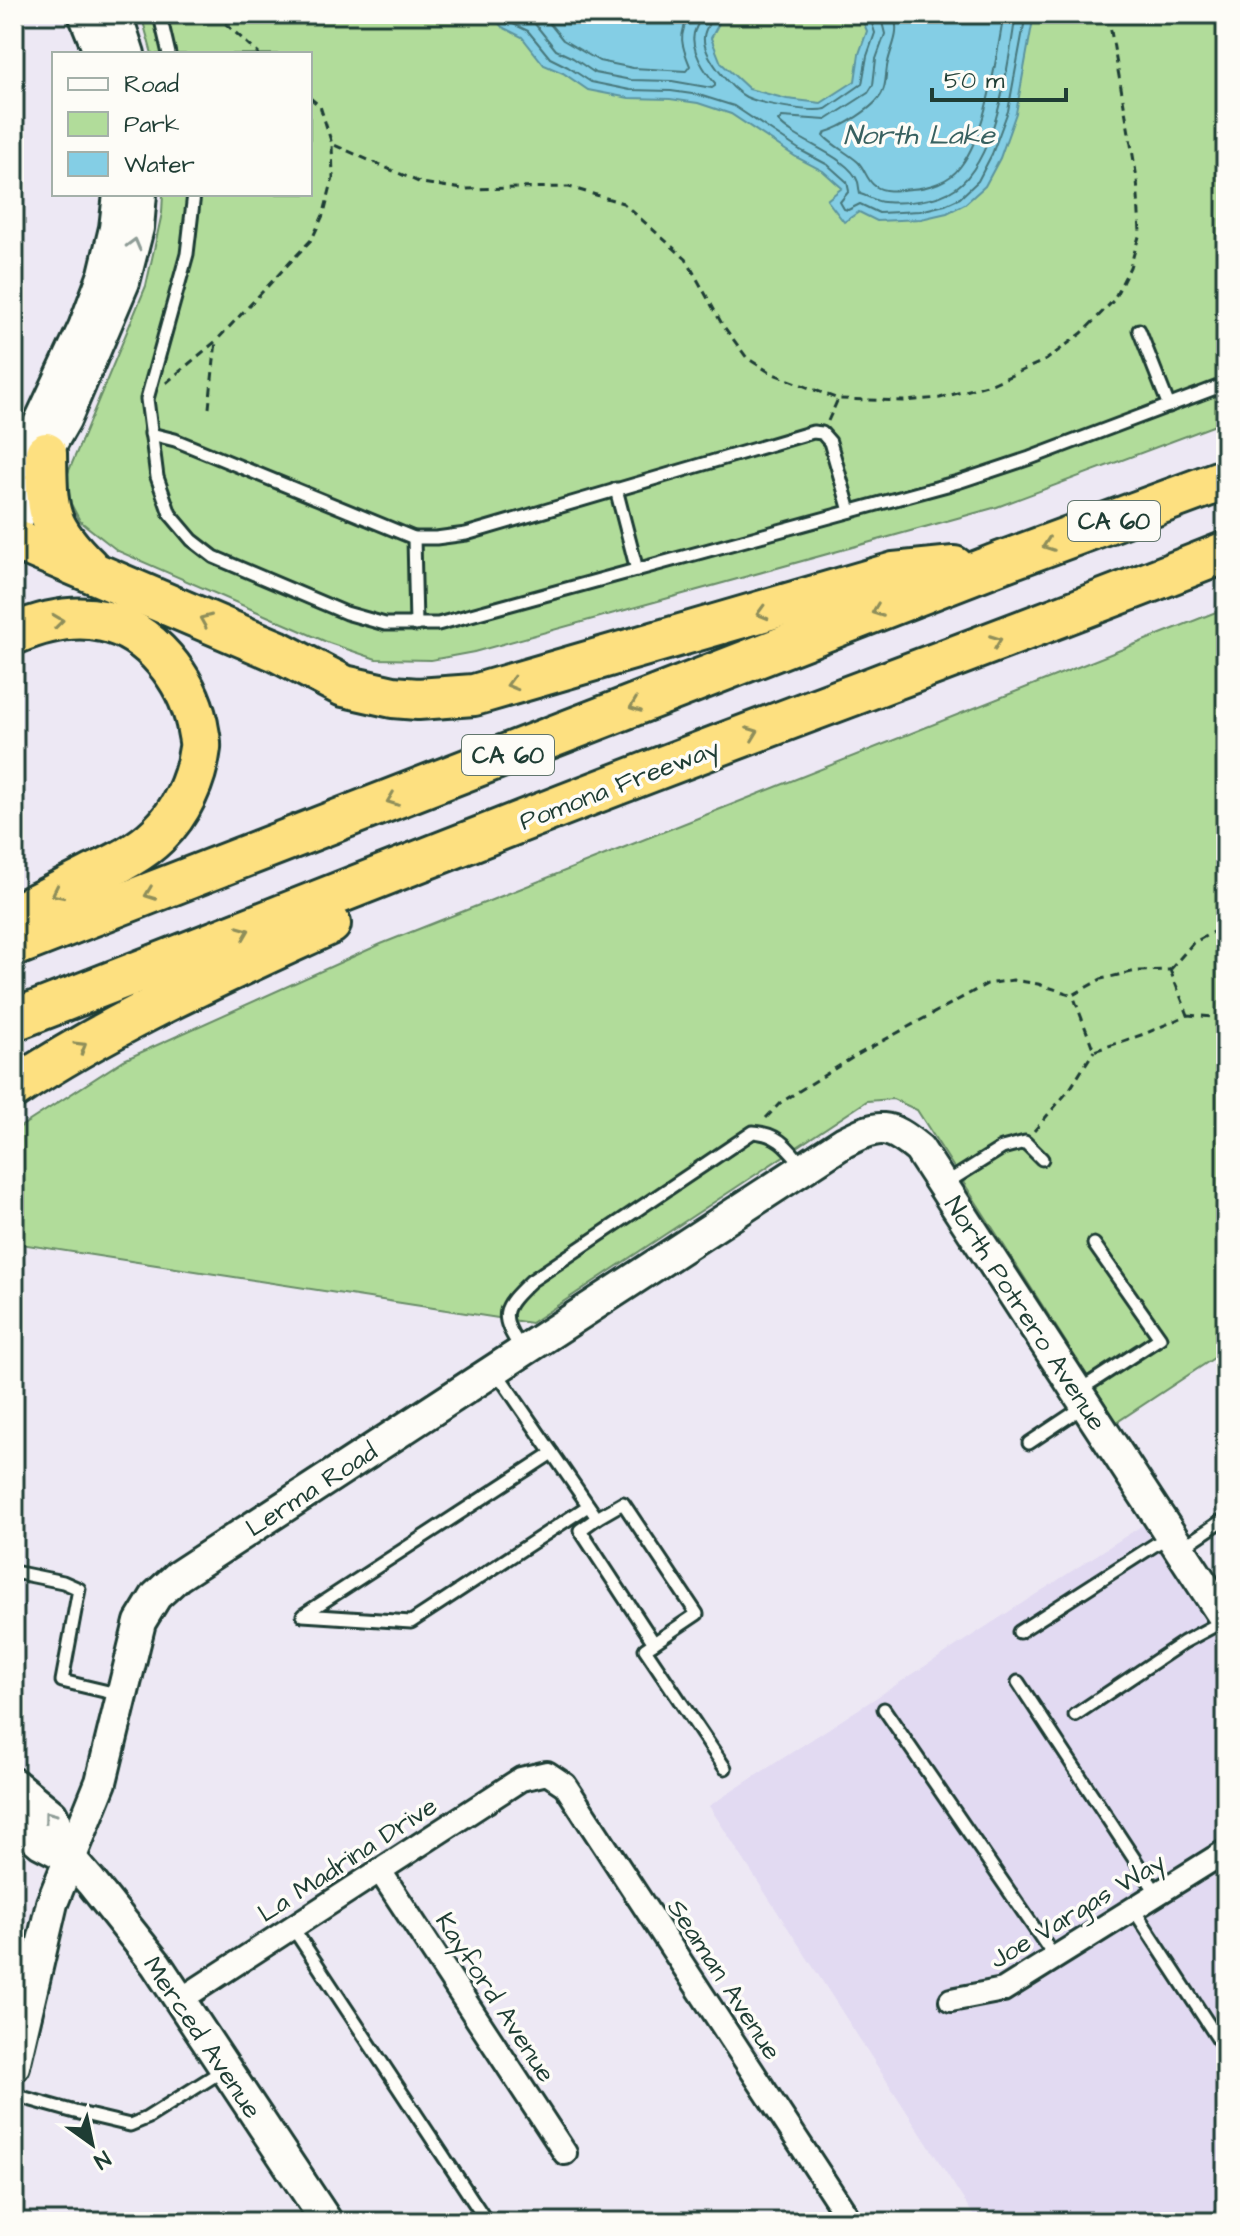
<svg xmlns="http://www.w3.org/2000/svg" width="1240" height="2236" font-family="'Architects Daughter',sans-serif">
<rect width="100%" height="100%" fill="#ede8f4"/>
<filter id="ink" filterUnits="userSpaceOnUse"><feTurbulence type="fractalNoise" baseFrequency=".0125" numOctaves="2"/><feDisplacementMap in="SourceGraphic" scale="16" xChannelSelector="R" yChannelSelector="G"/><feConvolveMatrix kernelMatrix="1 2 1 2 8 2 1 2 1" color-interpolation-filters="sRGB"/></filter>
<g filter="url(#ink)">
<path fill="#e2daf2" d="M1146 1523 1226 1646V2222H978L709 1806Z"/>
<g fill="#b1dc9a" stroke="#688c67" stroke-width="2">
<path d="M141 14H1226V421L997 507 474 652 431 660 376 659 329 643 118 551 80 521 71 504 67 482 68 473 146 286 162 213 163 194H310V54H152Z"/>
<path d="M1226 608V1350L1117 1422 917 1110 893 1099 867 1101 531 1323 14 1243V1131L124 1060 381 944Z"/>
</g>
<path fill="#84cee5" stroke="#5c949e" stroke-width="2" d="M491 14H724L711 38 721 63 749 89 787 99 821 103 855 81 859 54 867 31 860 14H1034L1016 113 1000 158 985 186 965 204 947 213 921 219 877 221 859 212 844 222 827 200 842 188 823 171 796 157 731 114 698 103 670 99 629 98 588 90 563 73 544 65 522 37 502 27Z"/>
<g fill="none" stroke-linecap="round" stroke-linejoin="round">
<g stroke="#47777b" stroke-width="2">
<path d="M502 14 507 21 528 31 550 58 568 67 591 82 630 90 671 91 699 95 734 106 800 150 828 165 847 182 849 191 840 202 844 209 848 210 860 204 879 213 920 211 945 205 960 198 978 181 992 154 1008 111 1026 14"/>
<path d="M517 14 535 24 556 50 573 58 595 73 631 80 672 81 712 88 715 86V83C705 72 690 49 694 33 696 27 700 20 703 14"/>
<path d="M542 14 563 40 599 61 633 68 686 71 690 66C681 44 678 36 690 14"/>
<path d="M714 14C711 20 704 30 704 37 702 55 731 89 746 97 761 104 811 113 826 109L862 84 867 56 875 33 869 14"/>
<path d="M880 14 885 34 876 59 873 85 868 93 826 120 782 117 778 121C796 142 849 156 858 182 859 186 859 190 860 194 868 196 876 202 884 202 905 204 938 201 956 188 998 157 1008 63 1016 14"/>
<path d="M893 14C901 33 892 44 888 62 885 73 887 84 882 93 875 108 841 128 826 132L824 136C832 145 848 153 858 162 865 169 867 181 875 186 885 193 900 190 911 189 929 188 949 182 960 167 987 133 996 57 1004 14"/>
</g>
<defs>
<g id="lane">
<path d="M161 14 162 24 169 54"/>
<path d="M194 194 187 254 147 399 157 477 170 514 192 540 214 557 346 613 385 624H438L958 482 1030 458 1226 384"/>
<path d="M1139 330 1169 406"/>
<path d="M151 434 175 440 414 538H436L466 534 813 432 822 433 830 442 850 511"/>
<path d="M616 489 637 570"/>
<path d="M414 538 416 625"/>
<path d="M943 1185 1002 1148 1025 1142 1042 1159"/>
<path d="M522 1350C498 1314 502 1309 531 1281L753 1132C780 1134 788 1148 804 1167"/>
<path d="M495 1370 597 1518 623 1503 697 1614 645 1649 725 1768"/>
<path d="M1078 1391 1160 1338 1094 1244"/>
<path d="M1029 1443 1086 1405"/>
<path d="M552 1453 303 1615 411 1622 588 1506"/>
<path d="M597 1518 580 1530 654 1643"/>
<path d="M1180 1549 1226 1518"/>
<path d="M14 1572 63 1582 79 1589 62 1681 121 1695"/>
<path d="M1019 1632 1170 1535"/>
<path d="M1018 1682 1158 1895"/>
<path d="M884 1709 1055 1958"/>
<path d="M1075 1715 1184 1642 1225 1620"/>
<path d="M1134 1910 1226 2051"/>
<path d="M293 1928 487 2222"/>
<path d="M14 2095 75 2112 130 2125 147 2118 225 2069"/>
</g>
<g id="street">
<path d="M380 1871 565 2153"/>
<path d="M180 2000 521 1779 547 1773 565 1785 851 2222"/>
<path d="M951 2000 1003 1990 1226 1851"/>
</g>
<g id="secondary">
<path d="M84 14 100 54"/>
<path d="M116 14 129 54"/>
<path d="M20 464 84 327 104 274 115 228 119 194"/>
<path d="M14 528 46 453 65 420 124 282 138 228 141 194"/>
<path d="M14 1784 52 1815 70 1858"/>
<path d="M14 1820 41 1843 70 1858 91 1882 156 1964 327 2222"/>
<path d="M14 2066 52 1903 101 1782 140 1622 156 1596 178 1576 844 1142C879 1124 888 1123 919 1149L1226 1620"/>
</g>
<g id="highway">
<path d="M46 453C47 510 45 525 88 567"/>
<path d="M14 539 277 651 344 686 393 697 418 699 474 695 894 573 954 567"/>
<path d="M14 634C42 622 73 614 103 621 151 631 187 679 197 724 198 732 201 741 200 748 196 780 181 813 158 835 139 854 114 865 91 876 65 889 40 902 14 915"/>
<path d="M14 946 1002 562 1226 479"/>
<path d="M14 1020C238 934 459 844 683 759 864 690 1046 624 1226 552"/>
<path d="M14 1088C113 1022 222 974 330 924"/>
</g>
</defs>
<use href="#lane" stroke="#1f3d34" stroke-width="17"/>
<use href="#street" stroke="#1f3d34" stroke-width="28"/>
<use href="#secondary" stroke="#1f3d34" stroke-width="36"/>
<use href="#highway" stroke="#1f3d34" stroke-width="46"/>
<g stroke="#1f3d34" stroke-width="3" stroke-dasharray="8 6" stroke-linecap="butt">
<path d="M215 14 259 54"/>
<path d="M310 98 320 106 332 144 421 183 463 189 569 187 623 203 686 259 722 324 747 358 771 373 838 399 903 401 940 398 994 383 1046 360 1082 333 1113 301 1130 267 1140 233 1137 178 1108 14"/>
<path d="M166 383 216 341 312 239 324 213 333 178 332 144"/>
<path d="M209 408 216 341"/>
<path d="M828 421 838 399"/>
<path d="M1170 970 1188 1015 1144 1034 1094 1051 1073 995 1101 979 1136 971Z"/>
<path d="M1170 970 1193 943 1222 927 1226 922"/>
<path d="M1188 1015 1226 1018"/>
<path d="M766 1118 780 1103 855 1056 987 984 1013 980 1038 984 1073 995"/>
<path d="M1034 1131 1070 1089 1094 1051"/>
</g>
<use href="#lane" stroke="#fdfcf7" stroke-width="11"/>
<use href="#street" stroke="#fdfcf7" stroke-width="22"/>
<use href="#secondary" stroke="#fdfcf7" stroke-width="30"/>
<use href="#highway" stroke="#fde080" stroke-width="40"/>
</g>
<defs><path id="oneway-chevron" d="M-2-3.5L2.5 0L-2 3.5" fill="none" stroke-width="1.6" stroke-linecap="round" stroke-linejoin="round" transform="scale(2)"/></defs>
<g stroke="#8e9c96">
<use href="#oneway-chevron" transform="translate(134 244) rotate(-75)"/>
<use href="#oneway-chevron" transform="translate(49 1816) rotate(-127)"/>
</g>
<g stroke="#8e8e5a">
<use href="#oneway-chevron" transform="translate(1048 545) rotate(160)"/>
<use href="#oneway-chevron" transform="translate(877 611) rotate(159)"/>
<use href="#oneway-chevron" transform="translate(762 613) rotate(164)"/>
<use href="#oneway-chevron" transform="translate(205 620) rotate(-157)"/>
<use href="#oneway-chevron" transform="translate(58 621) rotate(-7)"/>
<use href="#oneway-chevron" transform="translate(996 641) rotate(-21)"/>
<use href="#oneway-chevron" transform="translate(512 684) rotate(164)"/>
<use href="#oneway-chevron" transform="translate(635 706) rotate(159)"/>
<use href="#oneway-chevron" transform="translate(753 733) rotate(-21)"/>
<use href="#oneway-chevron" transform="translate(392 800) rotate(159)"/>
<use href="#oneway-chevron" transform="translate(57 893) rotate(154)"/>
<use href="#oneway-chevron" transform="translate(150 894) rotate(159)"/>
<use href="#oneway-chevron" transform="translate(244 932) rotate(-22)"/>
<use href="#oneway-chevron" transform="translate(81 1047) rotate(-31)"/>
</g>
</g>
<g text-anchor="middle" stroke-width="7" stroke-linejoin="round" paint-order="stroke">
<g fill="#fdfcf7" stroke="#62766e" stroke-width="2">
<rect x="1068" y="501" width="92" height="40" rx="6"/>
<rect x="462" y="735" width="92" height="40" rx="6"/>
</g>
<g font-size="24" font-weight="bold" fill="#1f3d34">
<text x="1114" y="529">CA 60</text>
<text x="508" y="763">CA 60</text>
</g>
<g font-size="26" fill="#1f3d34" stroke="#fdfcf7">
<text transform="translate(619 784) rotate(-21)" y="9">Pomona Freeway</text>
<text transform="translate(1026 1313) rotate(57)" y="9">North Potrero Avenue</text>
<text transform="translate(311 1489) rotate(-33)" y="9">Lerma Road</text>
<text transform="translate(347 1859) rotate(-33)" y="9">La Madrina Drive</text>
<text transform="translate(1077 1910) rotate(-31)" y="9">Joe Vargas Way</text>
<text transform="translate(725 1979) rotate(57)" y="9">Seaman Avenue</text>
<text transform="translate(496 1997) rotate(57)" y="9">Kayford Avenue</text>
<text transform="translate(203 2037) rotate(56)" y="9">Merced Avenue</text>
</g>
<g font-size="28" font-style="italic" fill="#386160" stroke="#fdfcf7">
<text x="919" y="144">North Lake</text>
</g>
</g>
<rect width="1240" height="2236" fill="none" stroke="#fdfcf7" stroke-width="48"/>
<rect x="24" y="24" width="1192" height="2188" fill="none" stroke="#1f3d34" stroke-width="3" filter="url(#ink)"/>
<rect x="52" y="52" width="260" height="144" fill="#fdfcf7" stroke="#a4b0a9" stroke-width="2"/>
<rect x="68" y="78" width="40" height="12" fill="#fdfcf7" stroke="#a4b0a9" stroke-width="2"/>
<text x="124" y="92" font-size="24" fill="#1f3d34">Road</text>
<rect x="68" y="112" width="40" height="24" fill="#b1dc9a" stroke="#a4b0a9" stroke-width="2"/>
<text x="124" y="132" font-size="24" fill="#1f3d34">Park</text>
<rect x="68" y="152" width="40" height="24" fill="#84cee5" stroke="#a4b0a9" stroke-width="2"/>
<text x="124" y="172" font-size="24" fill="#1f3d34">Water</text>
<g transform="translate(92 2144) rotate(147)" stroke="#fdfcf7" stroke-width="6" paint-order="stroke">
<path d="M0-6L14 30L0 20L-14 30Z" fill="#1f3d34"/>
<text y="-12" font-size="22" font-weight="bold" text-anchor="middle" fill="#1f3d34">N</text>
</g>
<path d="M932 88v12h134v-12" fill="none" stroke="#1f3d34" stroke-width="4"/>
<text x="944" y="88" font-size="24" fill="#1f3d34" stroke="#fdfcf7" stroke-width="6" paint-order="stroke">50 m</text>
</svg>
